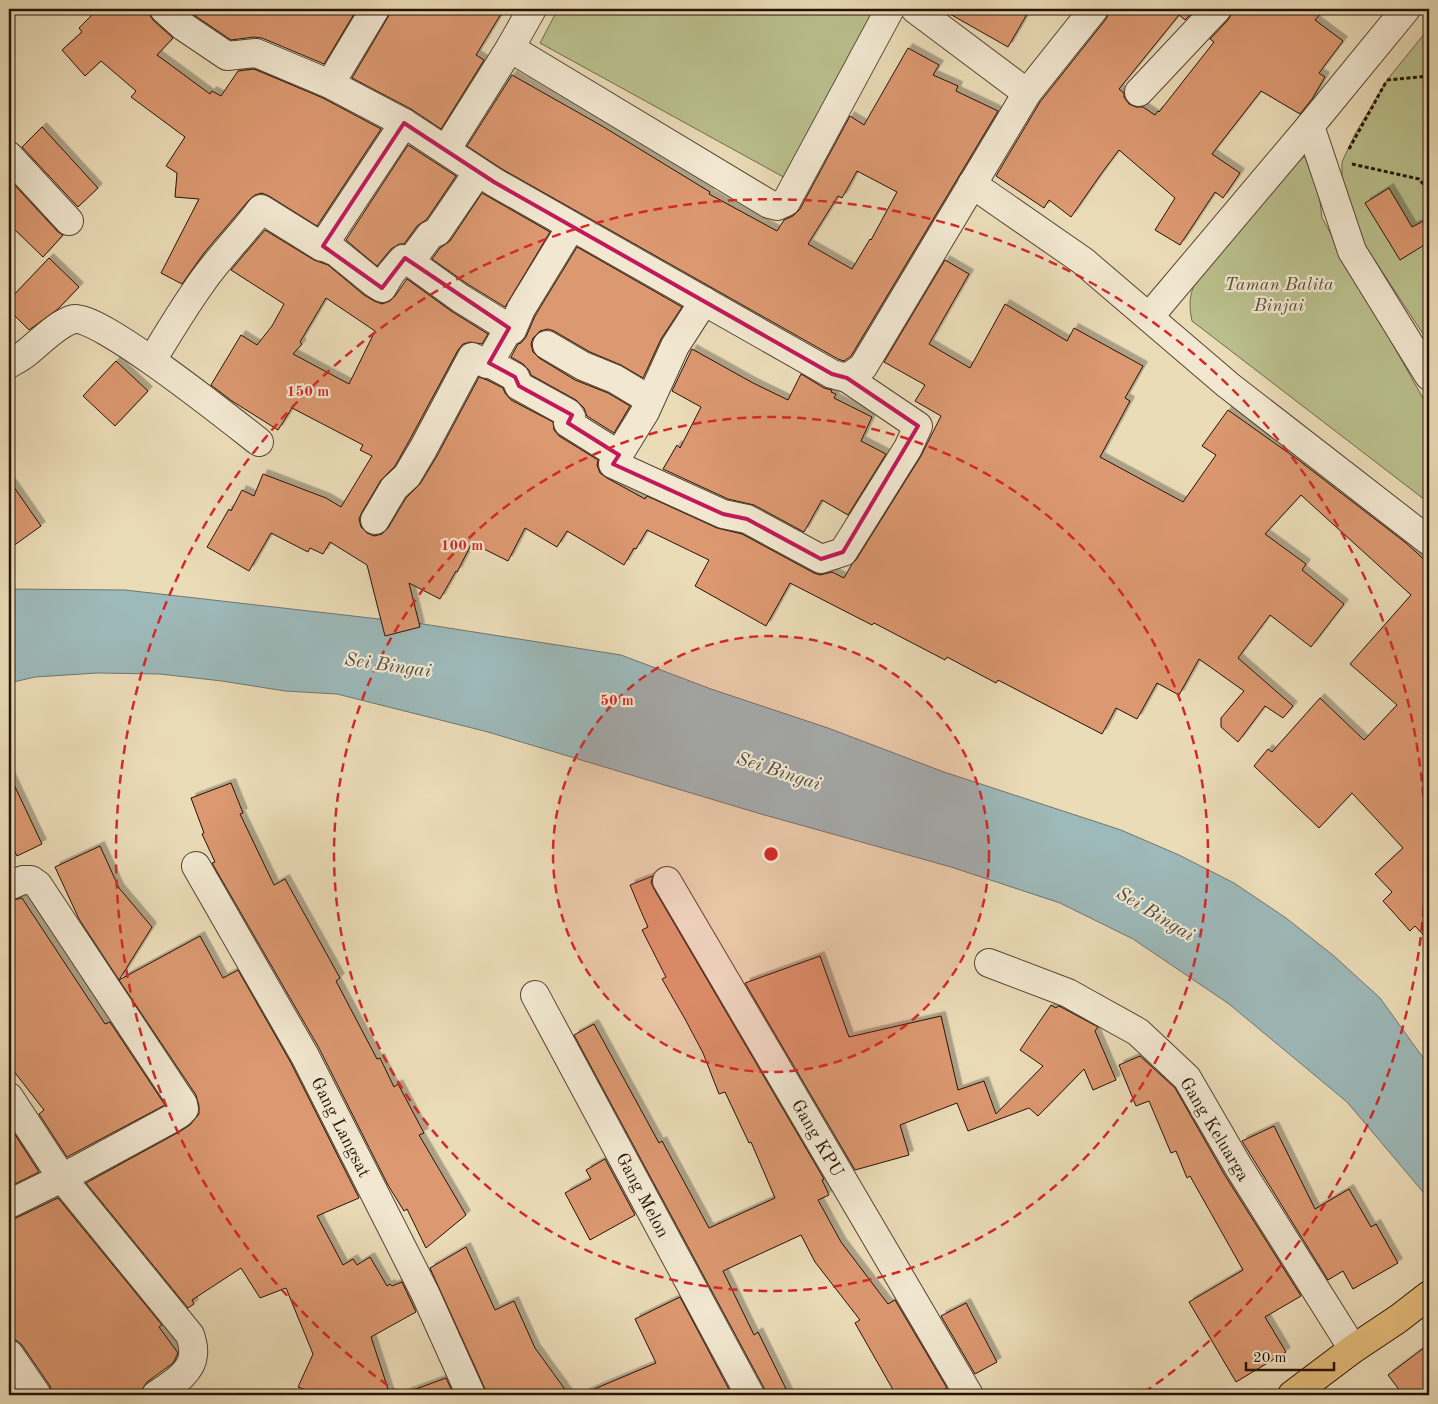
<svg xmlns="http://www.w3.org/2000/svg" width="1438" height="1404" font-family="'Old Standard TT',serif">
<defs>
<filter id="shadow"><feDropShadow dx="4.5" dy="-4.5" stdDeviation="0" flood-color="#0004"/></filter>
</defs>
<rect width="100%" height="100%" fill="#ebdcb8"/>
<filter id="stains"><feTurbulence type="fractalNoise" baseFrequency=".004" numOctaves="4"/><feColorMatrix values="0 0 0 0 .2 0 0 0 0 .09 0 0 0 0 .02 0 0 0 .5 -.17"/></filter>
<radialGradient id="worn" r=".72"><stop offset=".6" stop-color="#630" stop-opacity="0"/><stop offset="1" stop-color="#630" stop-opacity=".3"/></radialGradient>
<g fill="#bac08d" stroke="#706949">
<path d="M558 9H877L787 179 540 43Z"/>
<path d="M1429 28V343L1362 241 1342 185V162L1355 134 1387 80Z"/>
<path d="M1314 154 1322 218 1429 409V503L1192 321C1187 298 1192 288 1202 268L1295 160Z"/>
</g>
<path fill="#9db9b9" stroke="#6d7671" d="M9 589 125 590 423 624 621 655 711 689 828 728 944 772 1121 830 1179 855 1234 883 1286 918 1334 956 1380 998 1429 1066V1199L1347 1102 1229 1004 1133 939 1060 903 951 867 761 814 488 732 337 694 285 691 222 681 160 674 97 673 35 677 9 683Z"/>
<g fill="#dc986f" stroke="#251205" fill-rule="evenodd" filter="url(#shadow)">
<path d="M98 9H149V14L153 20 173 38 157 55 210 94 212 91 221 96 238 71 254 69 323 98 381 129 317 226 269 196 262 193 255 195 249 200 204 253 182 284 161 273 199 199 175 197 177 173 166 166 185 137 131 97 136 91 101 61 85 76 62 50 82 32 79 28Z"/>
<path d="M187 9H357L324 64 262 38 254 37 231 40 194 15Z"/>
<path d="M391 9H504L476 55 484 60 441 129 411 109 352 78 388 17Z"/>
<path d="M941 9H1030L1008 47Z"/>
<path d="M1111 9H1196L1185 20 1179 15 1119 89 1124 93V97L1129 104 1136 107H1143L1155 115 1158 111 1159 112 1214 42 1210 39 1228 20 1232 13V9H1325L1315 20 1343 41 1319 73 1325 77 1312 99 1300 114 1261 91 1212 154 1240 173 1223 198 1215 192 1180 245 1155 230 1175 198 1119 150 1101 174 1071 217 1049 200 1044 208 996 176 1040 102 1106 19Z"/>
<path d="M908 48 939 65 933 75 958 86 956 91 998 111 851 356 844 361 838 359 502 169 467 146 512 75 602 126 710 192 709 194 777 231 784 220 793 216 800 209 850 116 864 125ZM857 171 897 192 871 240 870 239 852 269 808 244 838 196 842 198Z"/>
<path d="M42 127 98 188 78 207 22 147Z"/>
<path d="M408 145 456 176 427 219 417 226 404 244H399L391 249 377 266 346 240Z"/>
<path d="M9 179 58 232 63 235 43 257 9 224Z"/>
<path d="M1389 188 1412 227 1429 218V242L1400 260 1365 203Z"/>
<path d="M482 193 550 232 505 307 469 285 432 259 440 248 450 241Z"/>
<path d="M265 230 314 260 328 265 364 295 374 301 382 304 390 301 395 296 407 279 451 311 488 334 482 344 470 342 463 344 458 350 409 441 395 466 381 480 362 512 359 519 361 527 367 533 374 536 382 534 388 528 406 498 420 484 437 456 479 377 487 380 503 388 505 393 511 400 553 422 554 430 559 436 598 460 597 465 600 473 607 478 645 499 647 496 717 528 742 534 814 573 820 575 832 572 844 578 852 564 856 560 921 456 941 416 915 401 925 385 884 362 945 260 969 274 929 344 970 368 1005 304 1067 341 1074 328 1143 366 1125 398 1130 401 1100 457 1183 502 1216 455 1202 446 1228 410 1297 459 1406 543 1429 564V941L1415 926 1410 931 1383 901 1392 892 1375 874 1403 848 1352 793 1319 828 1254 766 1268 749 1272 752 1320 698 1364 740 1397 705 1350 664 1411 595 1301 495 1265 534 1306 564 1302 570 1344 604 1311 647 1270 615 1238 658 1293 706 1283 718 1265 706 1238 742 1221 727V718L1244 691 1199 659 1179 695 1157 683 1137 719 1116 708 1102 734 998 680 996 683 947 657 945 660 874 623 872 625 790 583 766 626 695 586 709 560 647 530 636 549 634 548 624 565 567 531 557 547 525 528 508 561 472 543 457 572 456 571 440 599 409 583 420 627 385 636 367 565 330 542 323 554 310 548 308 552 271 533 249 571 207 547 229 509 231 511 242 490 254 496 263 474 326 498 341 507 372 456 360 450 363 445 292 408 278 430 232 401 211 385 241 335 257 345 272 326 284 304 231 270ZM326 298 375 331 349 384 293 354 302 344 300 342Z"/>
<path d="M577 247 682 307 661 339 643 378 621 365 590 352 554 331 548 329 540 331 533 338 531 344 533 352 539 358 575 380 608 393 630 406 614 433 587 416 584 408 576 400 531 375 529 370 523 364 511 357 518 344 521 343 526 337 535 316Z"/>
<path d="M49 258 79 287 58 309 29 330 9 310V300Z"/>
<path d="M692 349 753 383 788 400 801 374 824 388 832 390 831 392 836 394 834 398 872 417 861 441 886 454 848 515 822 500 804 532 754 505 728 499 663 469 677 445 680 448 701 407 672 391Z"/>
<path d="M116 361 148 391 115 426 83 396Z"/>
<path d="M9 480 41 526 9 549Z"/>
<path d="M9 774 42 844 17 856 9 840Z"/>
<path d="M231 783 243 813 240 814 274 885 285 879 340 978 336 981 377 1059 380 1058 394 1087 398 1084 424 1133 419 1135 466 1215 426 1248 407 1209 404 1211 388 1185 319 1048 212 863 215 862 202 834 204 833 191 798Z"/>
<path d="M100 846 119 888 152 927 119 980 79 919 55 867Z"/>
<path d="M653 876 651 882 654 889 824 1179 822 1180 829 1195 818 1200 841 1242 888 1304 895 1300 947 1388 934 1395H896L855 1323 860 1320 815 1262 801 1235 723 1271 754 1335 758 1332 789 1395H766L764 1388 574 1035 594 1024 659 1143 662 1141 709 1228 775 1198 751 1142 749 1143 725 1092 719 1094 703 1053 685 1019 662 979 666 977 642 930 648 927 640 909 630 885Z"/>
<path d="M22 898 105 1024 110 1022 165 1105 67 1157 39 1114 44 1110 9 1065V901Z"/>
<path d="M200 936 223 978 238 970 291 1063 359 1198 317 1216 343 1265 353 1259 357 1265 370 1257 387 1286 390 1284 392 1286 402 1282 416 1312 371 1337 390 1395H319L298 1387 313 1354 286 1288 260 1298 241 1268 192 1300 194 1304 188 1308 86 1183 179 1132 190 1125 199 1114V1106L196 1095 119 980Z"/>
<path d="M820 956 849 1037 941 1016 958 1090 984 1081 996 1114 1043 1066 1020 1050 1051 1005 1056 1008 1058 1006 1061 1007 1098 1027 1095 1031 1116 1080 1093 1090 1084 1069 1038 1116 1029 1108 968 1131 957 1103 900 1125 909 1155 855 1170 745 983Z"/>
<path d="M1140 1056 1175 1088 1224 1174 1301 1296 1265 1317 1286 1352 1236 1382 1189 1302 1243 1270 1190 1176 1187 1178 1176 1151 1171 1153 1149 1101 1136 1106 1119 1065Z"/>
<path d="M1274 1126 1315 1209 1349 1189 1371 1227 1376 1224 1398 1263 1353 1289 1343 1271 1328 1280 1242 1141Z"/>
<path d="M14 1133 39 1172 9 1187V1137Z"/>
<path d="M605 1159 635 1215 590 1240 565 1193 591 1179 586 1170Z"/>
<path d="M58 1198 162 1325 159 1327 178 1353 173 1363 147 1382 141 1391 136 1395H52L50 1386 22 1345 16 1340 9 1339V1220L16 1218Z"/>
<path d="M466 1247 495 1310 514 1301 535 1348 569 1395H486L485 1389 430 1268Z"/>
<path d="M680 1297 732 1395H580L656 1363 635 1319Z"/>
<path d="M966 1303 997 1362 975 1374 941 1316Z"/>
<path d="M1429 1344V1395H1403L1388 1375Z"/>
<path d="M446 1378 454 1395H405V1393Z"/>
<path d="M9 1381 18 1395H9Z"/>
</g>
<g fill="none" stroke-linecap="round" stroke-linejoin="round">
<defs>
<g id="minor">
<path d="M164 9 184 27 227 56 256 53 330 84 404 123 494 182 832 374 847 378 863 367 1027 93 1094 9"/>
<path d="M915 9 1027 93"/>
<path d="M510 48 769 204 777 206 786 202 890 9"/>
<path d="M330 84 375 9"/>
<path d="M1139 92 1217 9"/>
<path d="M1310 126 1352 251 1429 376"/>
<path d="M446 150 510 48 532 9"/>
<path d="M9 156 69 221"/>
<path d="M972 184 1083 261 1228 385 1429 541"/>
<path d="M323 246 336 252 374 283 382 288 391 273 403 259 410 262 430 235 437 232 478 172"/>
<path d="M410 262 460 298 512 330 521 309 571 227"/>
<path d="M704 301 675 346 645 412 613 464 723 514 747 519 821 559 843 552 908 448 918 426 847 378"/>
<path d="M1149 317 1310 126 1406 9"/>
<path d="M509 328 489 363 515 377 519 386 568 413 571 417 568 423 619 455"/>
<path d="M547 345 583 366 615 379 650 400"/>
<path d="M152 360C168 334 184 307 202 282 220 256 243 234 261 209L322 247 404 123"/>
<path d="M9 364C14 361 20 358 25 354 37 345 59 322 74 319 100 315 232 421 259 442"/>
<path d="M375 520 394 488 407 476 423 449 472 357 487 364 489 363"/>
<path d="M196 866 305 1056 425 1293 471 1395"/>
<path d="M667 881 969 1395"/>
<path d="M9 886 23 880H31L38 885 183 1104 184 1109 179 1114 171 1119 62 1178 9 1204"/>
<path d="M989 963 1068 993 1138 1032 1187 1078 1238 1166 1353 1349"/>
<path d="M535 995 750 1395"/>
<path d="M9 1097 62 1178 190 1335C192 1341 194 1348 193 1355 192 1373 169 1386 156 1395"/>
<path d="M9 1354 37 1395"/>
</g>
<path id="major" d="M1292 1395 1353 1349 1398 1319 1429 1295"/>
</defs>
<use href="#minor" stroke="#564432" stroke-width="30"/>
<use href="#major" stroke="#251205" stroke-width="30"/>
<g stroke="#251205" stroke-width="3" stroke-dasharray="4 2.5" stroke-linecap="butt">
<path d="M1387 80 1429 76"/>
<path d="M1349 149 1386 82"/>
<path d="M1352 164 1419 179 1429 191"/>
</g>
<use href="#minor" stroke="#f2e8d1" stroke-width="28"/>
<use href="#major" stroke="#e6be7c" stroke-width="28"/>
</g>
<path fill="none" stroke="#c2185b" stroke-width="4" stroke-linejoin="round" d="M404 123 494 182 832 374 847 378 918 426 843 552 821 559 747 519 723 514 613 464 619 455 568 423 572 415 519 386 515 377 489 363 509 328 405 258 382 288 323 246Z"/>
<circle cx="771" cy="854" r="218" fill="#d62828" fill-opacity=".12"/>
<g fill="none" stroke="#d62828" stroke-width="2.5" stroke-dasharray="9 6">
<circle cx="771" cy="854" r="218"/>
<circle cx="771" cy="854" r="437"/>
<path d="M400 1394A655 655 0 1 1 1142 1394"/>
</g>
<g text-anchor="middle" stroke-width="4.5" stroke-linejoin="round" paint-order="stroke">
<g font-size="18" font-style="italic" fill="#594f35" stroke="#f2e8d1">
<text x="1279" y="290">Taman Balita<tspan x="1279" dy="21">Binjai</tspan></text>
</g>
<g font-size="18" fill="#251205" stroke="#f2e8d1">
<text transform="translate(341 1127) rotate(63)" y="6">Gang Langsat</text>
<text transform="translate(1215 1129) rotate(59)" y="6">Gang Keluarga</text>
<text transform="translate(818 1138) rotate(60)" y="6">Gang KPU</text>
<text transform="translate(643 1195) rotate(62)" y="6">Gang Melon</text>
</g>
<g font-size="19" font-style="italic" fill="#4f4c44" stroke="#f2e8d1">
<text transform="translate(388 664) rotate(8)" y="7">Sei Bingai</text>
<text transform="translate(779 770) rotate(18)" y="7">Sei Bingai</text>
<text transform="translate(1156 913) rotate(31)" y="7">Sei Bingai</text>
</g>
</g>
<circle cx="771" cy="854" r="8" fill="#d62828" stroke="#f2e8d1" stroke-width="2.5"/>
<g font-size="15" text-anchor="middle" font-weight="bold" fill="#d62828" stroke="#f2e8d1" stroke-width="4.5" stroke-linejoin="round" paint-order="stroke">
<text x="308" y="396">150 m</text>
<text x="462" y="550">100 m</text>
<text x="617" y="705">50 m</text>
</g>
<rect width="1438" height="1404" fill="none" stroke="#ebdcb8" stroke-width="30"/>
<rect x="10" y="10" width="1418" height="1384" fill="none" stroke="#251205" stroke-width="2.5"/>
<rect x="15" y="15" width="1408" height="1374" fill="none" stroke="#251205"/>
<path d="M1246 1362v8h88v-8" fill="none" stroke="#251205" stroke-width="2.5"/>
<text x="1253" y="1362" font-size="15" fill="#251205" stroke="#f2e8d1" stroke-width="4" paint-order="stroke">20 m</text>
<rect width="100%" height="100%" filter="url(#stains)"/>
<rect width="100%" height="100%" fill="url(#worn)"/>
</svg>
